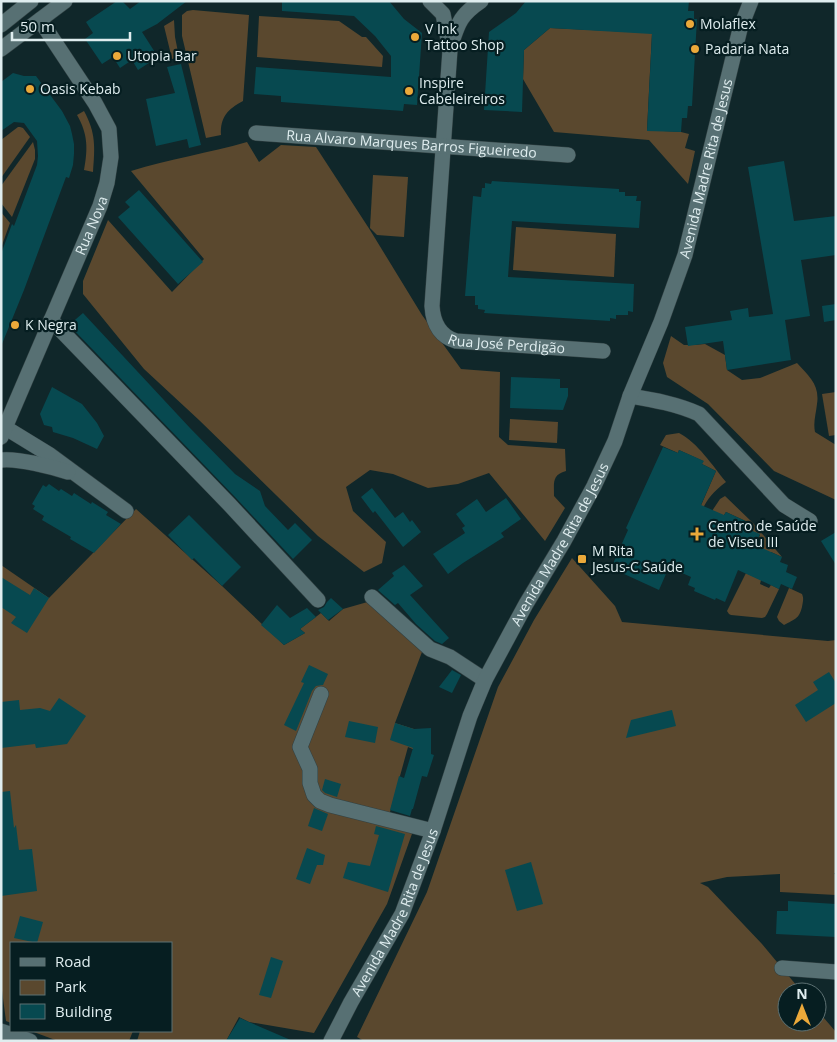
<svg xmlns="http://www.w3.org/2000/svg" width="837" height="1042" font-family="'Open Sans',sans-serif">
<rect width="100%" height="100%" fill="#10272a"/>
<g fill="#5a482e">
<path d="M193 10 249 15 243 101C228 109 220 117 221 135L206 138 182 36V15L187 11Z"/>
<path d="M259 16 339 21 362 37H366L383 56 382 67 257 57Z"/>
<path d="M174 20 175 37 179 57 172 59 164 26Z"/>
<path d="M550 28 652 33 647 130 681 132 689 134 685 148 695 151 688 184 649 140 554 132 523 79 524 50Z"/>
<path d="M84 111C96 133 95 147 93 172L84 170C88 149 88 134 77 115Z"/>
<path d="M18 127H20L23 128 30 137 1 178V140Z"/>
<path d="M33 142 35 150V159L12 217 1 203V186Z"/>
<path d="M247 142 259 162 281 145 316 147 370 230 422 315 461 369 500 372 499 437 508 445 565 449 566 471C552 475 554 482 554 496L565 508 545 541 489 473 458 484 428 488 393 474 370 470 346 487 353 511 386 542 382 563 364 572 318 536 199 420 144 369 83 294V281L108 220 172 292 204 259 131 171C169 159 209 153 247 142Z"/>
<path d="M373 175 408 177 404 237 377 235 370 228Z"/>
<path d="M1 212 10 223 1 248Z"/>
<path d="M516 227 616 234 614 277 513 270Z"/>
<path d="M671 336 684 345H694L705 344 725 355 727 370 742 380 760 378 797 363C809 376 820 385 817 404 816 414 813 422 815 432L836 445V500L774 471 708 404 667 377 663 363Z"/>
<path d="M836 392V435L829 436 822 394Z"/>
<path d="M510 419 558 422 557 443 509 440Z"/>
<path d="M679 433C698 443 712 465 726 482 709 495 705 502 697 522L699 510 716 471 702 464 703 461 679 450 678 453 660 445 666 435Z"/>
<path d="M725 496 753 523 782 557 771 552 769 556 754 549 760 535 750 530 752 524 726 512 724 515 708 517 720 499Z"/>
<path d="M136 509 222 586 284 645 305 633 300 629 321 613 329 621 343 609 371 601 392 620 422 652 395 723 414 729 415 750 408 747 387 823 413 831 387 904 314 1033 249 1022 239 1017 226 1041H137L140 1031H171V943H11V1023L6 1021 1 983V565L49 598Z"/>
<path d="M572 558 615 606 622 622 828 641 836 640V873H834L836 876V895L780 892V874L727 877 700 883 708 887 762 944 802 992H787V1022H817V1010L836 1032V1041H364L357 1037 427 892 498 687 534 620Z"/>
<path d="M746 573 761 580 760 584 769 588 771 585 779 589 767 614 765 617 762 618 731 615 729 614 727 611Z"/>
<path d="M789 588 802 594C804 599 803 601 802 607 799 619 795 619 784 625L779 621 777 617Z"/>
<path d="M31 1031H133L129 1041H58Z"/>
</g>
<g fill="#074950">
<path d="M117 1H122L130 9 141 1H187L157 24 142 32 158 57 138 70 132 60 120 68 113 57 102 64 85 39 93 33 86 22Z"/>
<path d="M282 1H389L404 19 422 33 417 105 404 104 403 111 281 102V96L254 94 256 67 391 77V56L375 36 354 16 282 11Z"/>
<path d="M526 1H689L688 11H694V19H697L692 106H688L687 118H682L681 132 647 131 652 34 550 28 524 50 522 112 484 110 489 32 516 13Z"/>
<path d="M181 64 201 145 189 148 187 139 156 146 146 99 175 93 167 67Z"/>
<path d="M13 73 24 76H36L62 111 70 126 72 134 74 144V154L73 165 69 178 66 177 24 290 2 344 1 254 12 224 14 226 37 165 38 156 37 141 24 123 14 122 1 131V82Z"/>
<path d="M784 161 794 221 836 216V255L801 260 810 316 785 320 791 360 727 370 723 341 688 346 685 327 732 320 730 311 748 308 749 317 773 314 748 167Z"/>
<path d="M492 181 619 189V192H625V196H637L636 201H641L639 228 512 221 508 277 634 284 633 312 628 311V315H616V319L610 318V321L484 313 485 310 478 309V305H475V296H465L473 196 481 197 482 188H485V183L491 184Z"/>
<path d="M139 190 203 262 178 284 118 217 130 207 125 202Z"/>
<path d="M836 304V320L824 322 822 306Z"/>
<path d="M83 313 190 428 235 474 260 491 265 506 288 530 295 523 312 540 293 559 236 498 69 325Z"/>
<path d="M511 377 560 379V388H568V396L563 410 510 408Z"/>
<path d="M52 387 82 404 97 423 104 436 97 449 73 438 53 432 52 427 44 425 40 414Z"/>
<path d="M663 447 678 453 679 450 704 461 702 464 716 471 701 505 724 515 726 512 752 524 750 530 760 534 755 545 782 557 780 562 788 565 786 572 797 577 792 589 781 584 779 589 738 570 725 602 716 598 715 600 694 591 695 588 688 585 691 577 669 567 659 590 611 568 628 530 626 528Z"/>
<path d="M49 484 59 491 61 489 72 496 74 493 91 504 92 502 108 512 106 515 121 524 94 553 70 539 71 537 42 520 44 516 33 509 35 506 32 504 43 485 46 487Z"/>
<path d="M372 488 395 518 403 512 410 522 412 520 421 532 403 547 375 511 373 513 361 497Z"/>
<path d="M506 498 521 519 501 533 504 537 463 563 448 574 433 554 465 533 462 528 465 526 456 514 477 499 486 512Z"/>
<path d="M189 515 241 567 222 586 194 558 192 560 168 535Z"/>
<path d="M836 532V565L821 541Z"/>
<path d="M404 565 423 586 410 595 449 638 442 644 435 641 416 624 398 603 395 605 378 590 394 576 392 573Z"/>
<path d="M1 577 30 595 34 588 49 598 27 633 11 623 16 617 1 607Z"/>
<path d="M331 598 343 609 328 620 318 610 324 607 327 602Z"/>
<path d="M277 605 290 618 307 608 316 617 300 629 305 633 284 645 261 625Z"/>
<path d="M309 665 328 674 323 685 316 686 312 691 296 731 284 725 304 683 301 682Z"/>
<path d="M452 670 461 675 452 693 439 687Z"/>
<path d="M829 672 836 683V703L806 722 795 705 818 690 813 682Z"/>
<path d="M59 698 86 716 67 744 36 748 35 744 1 748V702L19 700 20 710 40 708 50 711Z"/>
<path d="M672 710 676 726 626 738 631 720Z"/>
<path d="M349 721 378 727 375 743 345 737Z"/>
<path d="M395 723 414 729 431 728V754L434 755 427 777 422 776 413 809H412L410 816 390 810 399 776 404 778 413 748 390 740Z"/>
<path d="M325 779 341 784 337 797 325 793 322 790Z"/>
<path d="M10 791 14 828 16 825 19 850 32 849 37 891 1 896V792Z"/>
<path d="M314 808 328 814 322 831 308 826Z"/>
<path d="M376 826 405 834 388 892 343 878 348 862 370 866 379 835 374 834Z"/>
<path d="M307 848 325 855 323 865H317L310 884 296 879Z"/>
<path d="M531 862 543 904 517 911 505 870Z"/>
<path d="M788 901 836 904V937L776 934 777 911H788Z"/>
<path d="M20 916 43 922 37 943 14 938Z"/>
<path d="M271 957 283 961 271 998 259 995Z"/>
<path d="M240 1018 249 1022 293 1041H226Z"/>
</g>
<g fill="none" stroke-linecap="round" stroke-linejoin="round">
<defs>
<g id="street">
<path id="s1" d="M430 1 443 14 450 50 432 306C433 322 439 336 456 341L603 351"/>
<path d="M450 48C458 24 459 16 481 1"/>
<path id="s2" d="M256 133 568 155"/>
<path d="M51 320 229 504 318 600"/>
<path d="M630 396C654 400 677 404 699 414L784 505 810 521"/>
<path d="M1 425 50 455 126 511"/>
<path id="s3" d="M1 437 100 206 107 183 111 157 109 129 95 103 40 20"/>
<path d="M1 460C18 458 52 467 68 472"/>
<path d="M372 597 430 649 450 657 485 680"/>
<path d="M321 694 300 747 310 769V783L314 795 320 801 330 805 433 831"/>
<path d="M782 968 836 972"/>
<path d="M1 1031 30 1041"/>
</g>
<g id="secondary">
<path d="M1 25 31 1"/>
<path d="M1 49 65 1"/>
<path id="s4" d="M331 1041 351 1002 402 914 433 831 470 716 485 680 526 604 564 541 594 486 615 441 630 396 661 322 685 255 740 29 751 1"/>
</g>
</defs>
<use href="#street" stroke="#314143" stroke-width="16"/>
<use href="#secondary" stroke="#314143" stroke-width="16"/>
<use href="#street" stroke="#577073" stroke-width="15"/>
<use href="#secondary" stroke="#577073" stroke-width="15"/>
</g>
<g fill="#eba93a" stroke="#061e21" stroke-width="2">
<circle cx="690" cy="24" r="5"/>
<circle cx="415" cy="37" r="5"/>
<circle cx="695" cy="49" r="5"/>
<circle cx="117" cy="56" r="5"/>
<circle cx="30" cy="89" r="5"/>
<circle cx="409" cy="91" r="5"/>
<circle cx="15" cy="325" r="5"/>
<path d="M694.5 526.5h5v5h5v5h-5v5h-5v-5h-5v-5h5z"/>
<rect x="577" y="554" width="10" height="10" rx="2.5"/>
</g>
<g text-anchor="middle" stroke-width="4.5" stroke-linejoin="round" paint-order="stroke">
<g font-size="14" fill="#dfedef" stroke="#061e21" text-anchor="start">
<text x="700" y="29">Molaflex</text>
<text x="425" y="34">V Ink<tspan x="425" dy="16">Tattoo Shop</tspan></text>
<text x="705" y="54">Padaria Nata</text>
<text x="127" y="61">Utopia Bar</text>
<text x="419" y="88">Inspire<tspan x="419" dy="16">Cabeleireiros</tspan></text>
<text x="40" y="94">Oasis Kebab</text>
<text x="25" y="330">K Negra</text>
<text x="708" y="531">Centro de Saúde<tspan x="708" dy="16">de Viseu III</tspan></text>
<text x="592" y="556">M Rita<tspan x="592" dy="16">Jesus-C Saúde</tspan></text>
</g>
<g font-size="14" fill="#dfedef" stroke="#061e21">
<text dy="5" stroke="none"><textPath href="#s2" startOffset="156">Rua Alvaro Marques Barros Figueiredo</textPath></text>
<text dy="5" stroke="none"><textPath href="#s4" startOffset="954">Avenida Madre Rita de Jesus</textPath></text>
<text dy="5" stroke="none"><textPath href="#s3" startOffset="230">Rua Nova</textPath></text>
<text dy="5" stroke="none"><textPath href="#s1" startOffset="408">Rua José Perdigão</textPath></text>
<text dy="5" stroke="none"><textPath href="#s4" startOffset="549">Avenida Madre Rita de Jesus</textPath></text>
<text dy="5" stroke="none"><textPath href="#s4" startOffset="144">Avenida Madre Rita de Jesus</textPath></text>
</g>
</g>
<rect width="837" height="1042" fill="none" stroke="#dfedef" stroke-width="5"/>
<rect x="10" y="942" width="162" height="90" fill="#061e21" stroke="#5d7173"/>
<rect x="20" y="958" width="25" height="8" fill="#577073" stroke="#5d7173"/>
<text x="55" y="967" font-size="15" fill="#dfedef">Road</text>
<rect x="20" y="980" width="25" height="15" fill="#5a482e" stroke="#5d7173"/>
<text x="55" y="992" font-size="15" fill="#dfedef">Park</text>
<rect x="20" y="1004" width="25" height="15" fill="#074950" stroke="#5d7173"/>
<text x="55" y="1017" font-size="15" fill="#dfedef">Building</text>
<g transform="translate(802 1007)"><circle r="24" fill="#061e21" stroke="#5d7173"/>
<path d="M0-4L9 19L0 12L-9 19Z" fill="#eba93a"/>
<text y="-8" font-size="14" font-weight="bold" text-anchor="middle" fill="#dfedef">N</text>
</g>
<path d="M12 32v8h118v-8" fill="none" stroke="#dfedef" stroke-width="2.5"/>
<text x="20" y="32" font-size="15" fill="#dfedef" stroke="#061e21" stroke-width="4" paint-order="stroke">50 m</text>
</svg>
